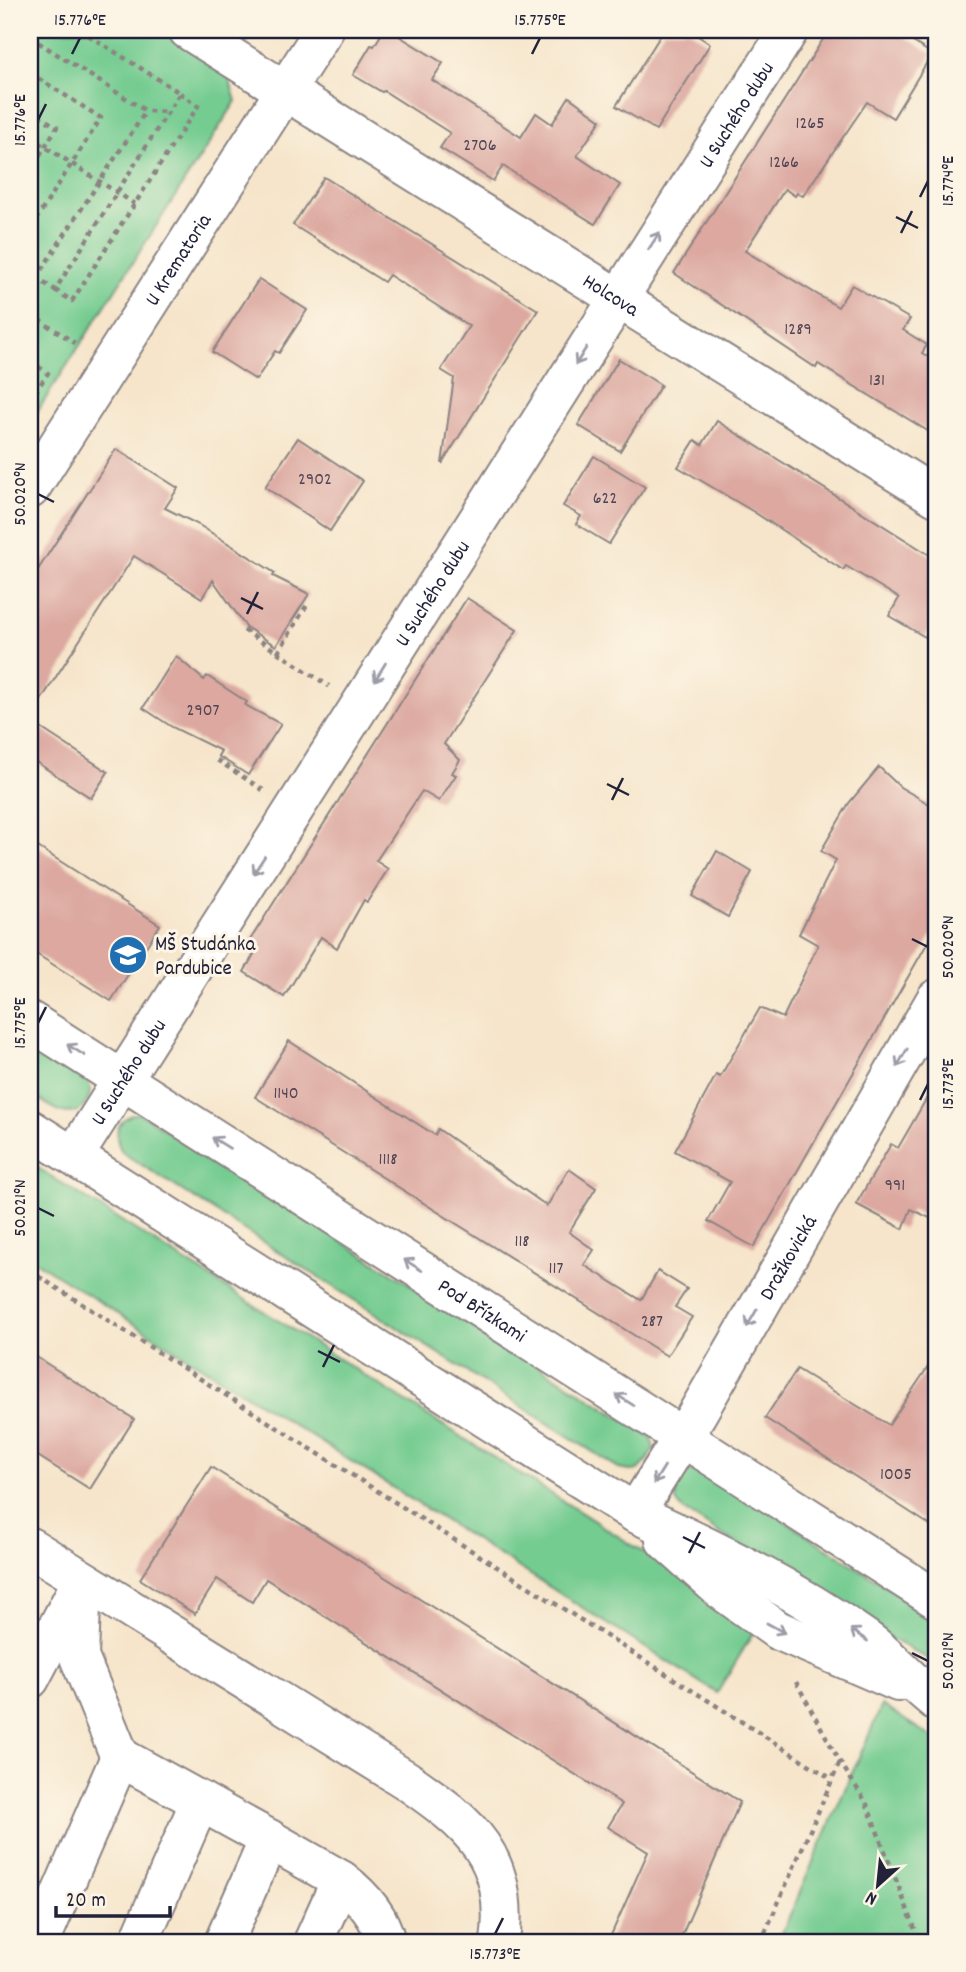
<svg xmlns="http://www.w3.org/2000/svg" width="966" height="1972" font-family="Dekko,sans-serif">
<rect width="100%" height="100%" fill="#fcf5e5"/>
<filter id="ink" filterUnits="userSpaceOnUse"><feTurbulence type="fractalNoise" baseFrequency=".0143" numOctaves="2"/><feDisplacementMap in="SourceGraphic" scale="14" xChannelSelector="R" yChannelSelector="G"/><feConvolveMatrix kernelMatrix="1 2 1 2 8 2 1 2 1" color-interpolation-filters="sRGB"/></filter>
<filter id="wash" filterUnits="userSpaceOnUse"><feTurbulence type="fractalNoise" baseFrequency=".00686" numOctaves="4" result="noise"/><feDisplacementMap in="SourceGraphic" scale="28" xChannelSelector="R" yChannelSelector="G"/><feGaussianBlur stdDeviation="1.57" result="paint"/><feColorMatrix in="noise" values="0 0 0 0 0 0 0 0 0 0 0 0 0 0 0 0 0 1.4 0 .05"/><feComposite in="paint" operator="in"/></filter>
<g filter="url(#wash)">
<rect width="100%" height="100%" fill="#f6e5cb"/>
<g fill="#75cc91" stroke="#4c7766" stroke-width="2">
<path d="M30 30H262L253 32 228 75 236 101 30 423Z"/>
<path d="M30 1039 88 1081C91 1090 91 1095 86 1103 71 1126 45 1103 30 1093Z"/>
<path d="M139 1113 651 1437 654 1449C643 1465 642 1476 620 1469L123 1153C111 1135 118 1116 139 1113Z"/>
<path d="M30 1163 758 1625 717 1693 30 1258Z"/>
<path d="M697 1469 705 1470 936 1618V1663L868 1627 682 1509 676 1501 675 1486 685 1473Z"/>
<path d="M882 1705 936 1740V1942H778Z"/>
</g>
<g id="blocks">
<g fill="#dca8a0">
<path d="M384 30H389L443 63 432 80 521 137 536 113 552 124 569 97 601 120 577 156 620 185 595 224 503 166 493 181 440 148 450 133 384 91 382 92 353 75 371 45 374 46Z"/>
<path d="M664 30H689L710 44 656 130 616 106Z"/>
<path d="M829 30H894L932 54 893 118 867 102 803 196 797 193 795 196 785 189 745 251 838 307 852 285 910 319 903 330 927 345 922 353 936 362V436L818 364 816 368 674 273Z"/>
<path d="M324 177 538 310 442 464 454 378 441 370 469 326 389 275 384 282 293 225Z"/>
<path d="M259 279 307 310 279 353 275 351 256 380 212 352Z"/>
<path d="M619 359 661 385 620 451 578 425Z"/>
<path d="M717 421 936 559V619L925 637 889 616 899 598 846 566 843 570 754 512 678 467 695 440 702 445Z"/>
<path d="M298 438 363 481 330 531 265 487Z"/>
<path d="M116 449 178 488 165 508 199 525 275 573 273 576 309 594 276 646 246 627 213 580 202 598 134 556 30 717V582Z"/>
<path d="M594 456 645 487 609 544 576 524 581 516 563 506Z"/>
<path d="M467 598 517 630 444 744 460 760 452 773 456 775 439 801 422 791 376 861 388 869 367 902 364 900 337 948 321 937 284 997 244 972 254 954 245 948Z"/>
<path d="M176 656 204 680 207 676 247 702 245 705 281 724 248 775 218 756 221 751 172 727 143 708Z"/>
<path d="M30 721 108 772 91 798 30 758Z"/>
<path d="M879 767 900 787 936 808V928L754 1247 708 1221 730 1182 675 1151 716 1075 720 1077 760 1008 783 1018 818 945 799 934 836 860 821 851 849 803Z"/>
<path d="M30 842 160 925 111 1001 30 950Z"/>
<path d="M717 851 752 872 728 917 692 896Z"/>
<path d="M289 1041 435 1135 438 1129 547 1206 569 1169 596 1188 569 1232 594 1250 584 1265 641 1300 658 1271 687 1289 675 1307 692 1317 667 1356 255 1097Z"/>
<path d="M936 1082V1221L911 1209 903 1229 856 1204 891 1144 898 1148Z"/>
<path d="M30 1353 134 1419 90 1489 30 1451Z"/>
<path d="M936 1355V1529L765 1418 797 1369 889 1425Z"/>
<path d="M211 1467 740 1802 679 1942H608L648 1852 608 1827 622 1804 266 1579 252 1602 217 1579 195 1614 140 1579Z"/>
</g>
</g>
</g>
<g filter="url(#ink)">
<use href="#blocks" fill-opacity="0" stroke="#8c8483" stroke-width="2"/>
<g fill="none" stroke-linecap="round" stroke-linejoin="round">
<defs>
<g id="minor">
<path id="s1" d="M188 30 936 497"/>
<path id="s2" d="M30 489 324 30"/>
<path id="s3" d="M30 1021 936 1599"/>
<path d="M30 1129 635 1513C715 1550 792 1587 864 1638 890 1656 911 1682 936 1701"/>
<path id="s4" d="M74 1156 789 30"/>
<path id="s5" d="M635 1513 697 1414 936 999"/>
<path d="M665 1540 720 1589 777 1630 898 1682"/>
<path d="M30 1547 406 1780C470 1824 511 1857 500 1942"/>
<path d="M82 1580 79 1657 120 1757"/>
<path d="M30 1679 78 1588"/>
<path d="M341 1880C362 1896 380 1916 386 1942"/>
<path d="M40 1942 120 1757 200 1801"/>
<path d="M139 1942 200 1801 269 1839"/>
<path d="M224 1942 269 1839 341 1880 313 1942"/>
</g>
</defs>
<use href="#minor" stroke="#8c8483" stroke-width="42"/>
<g stroke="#8c8483" stroke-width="4.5" stroke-dasharray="5 5" stroke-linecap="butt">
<path d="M30 37 146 111 168 112"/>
<path d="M30 73 101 118 30 229"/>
<path d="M30 110 57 127 30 171"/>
<path d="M30 137 135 204"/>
<path d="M30 158 36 161"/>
<path d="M30 252 36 277"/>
<path d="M36 278 146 111"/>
<path d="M30 287 36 278 55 290 180 93 80 30"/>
<path d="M55 290 72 301 198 106 180 93"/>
<path d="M30 314 75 343"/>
<path d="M30 361 48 373 30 400"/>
<path d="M30 538 37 527"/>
<path d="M244 630 329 686"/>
<path d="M278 653 308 603"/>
<path d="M217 760 263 790"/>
<path d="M30 1271 832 1779"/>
<path d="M796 1682 840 1762 866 1802 920 1942"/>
<path d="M761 1942 840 1762"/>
</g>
<use href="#minor" stroke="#fff" stroke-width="38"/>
</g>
<defs><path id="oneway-shaft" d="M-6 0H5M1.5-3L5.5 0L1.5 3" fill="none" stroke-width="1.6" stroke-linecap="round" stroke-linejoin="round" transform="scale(1.75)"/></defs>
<g stroke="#9c9ca7">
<use href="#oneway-shaft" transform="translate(654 241) rotate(-57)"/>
<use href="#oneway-shaft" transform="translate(581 356) rotate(122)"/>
<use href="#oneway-shaft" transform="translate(380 672) rotate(122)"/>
<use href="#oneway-shaft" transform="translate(259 865) rotate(123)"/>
<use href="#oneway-shaft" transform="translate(76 1050) rotate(-148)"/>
<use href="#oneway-shaft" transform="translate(902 1058) rotate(120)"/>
<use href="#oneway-shaft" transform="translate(221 1143) rotate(-148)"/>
<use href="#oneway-shaft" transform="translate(413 1265) rotate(-148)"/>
<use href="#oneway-shaft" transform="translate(752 1318) rotate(120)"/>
<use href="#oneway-shaft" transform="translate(625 1400) rotate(-148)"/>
<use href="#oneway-shaft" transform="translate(659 1475) rotate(122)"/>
<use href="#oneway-shaft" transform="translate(776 1628) rotate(29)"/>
<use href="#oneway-shaft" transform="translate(859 1635) rotate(-145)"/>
</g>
</g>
<path fill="none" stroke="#22223b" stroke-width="2.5" d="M72 54 80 38M532 54 540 38M38 120 46 104M920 197 928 181M896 217 918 228M901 233 912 211M38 494 54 502M241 598 263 609M247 614 258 592M607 784 629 795M612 800 623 778M912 939 928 947M38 1023 46 1007M920 1100 928 1084M38 1208 54 1216M318 1351 340 1362M323 1367 334 1345M683 1537 705 1548M689 1553 700 1532M912 1653 928 1661M495 1934 503 1918"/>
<defs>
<symbol id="school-disc" viewBox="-11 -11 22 22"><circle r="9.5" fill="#1f6fb2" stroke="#fcf5e5"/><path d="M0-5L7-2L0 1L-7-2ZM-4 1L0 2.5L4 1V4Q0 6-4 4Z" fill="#fff"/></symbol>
</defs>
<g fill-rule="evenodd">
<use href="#school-disc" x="106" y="933" width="44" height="44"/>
</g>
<g text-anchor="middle" stroke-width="6" stroke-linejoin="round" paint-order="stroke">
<g font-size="18" fill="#504454">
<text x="810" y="128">1265</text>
<text x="480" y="150">2706</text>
<text x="784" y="167">1266</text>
<text x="798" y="334">1289</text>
<text x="877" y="385">131</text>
<text x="315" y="484">2902</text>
<text x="605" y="503">622</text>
<text x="203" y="715">2907</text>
<text x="286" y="1098">1140</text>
<text x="388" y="1164">1118</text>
<text x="895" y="1190">991</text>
<text x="522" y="1246">118</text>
<text x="556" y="1273">117</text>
<text x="652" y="1326">287</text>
<text x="896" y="1479">1005</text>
</g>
<g font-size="21" fill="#22223b" stroke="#fcf5e5">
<text dy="7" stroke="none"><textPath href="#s4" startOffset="1234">U Suchého dubu</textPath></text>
<text dy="7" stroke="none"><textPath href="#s2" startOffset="273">U Krematoria</textPath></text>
<text dy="7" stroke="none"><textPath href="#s1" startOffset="499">Holcova</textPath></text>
<text dy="7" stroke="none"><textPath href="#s4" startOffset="667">U Suchého dubu</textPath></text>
<text dy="7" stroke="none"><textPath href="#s4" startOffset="100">U Suchého dubu</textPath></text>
<text dy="7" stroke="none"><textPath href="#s5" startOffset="298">Dražkovická</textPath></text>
<text dy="7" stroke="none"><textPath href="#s3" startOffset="537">Pod Břízkami</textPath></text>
</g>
<g font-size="21" fill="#22223b" stroke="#fcf5e5" text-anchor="start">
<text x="155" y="950">MŠ Studánka<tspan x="155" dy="24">Pardubice</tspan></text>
</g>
</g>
<rect width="966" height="1972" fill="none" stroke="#fcf5e5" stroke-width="77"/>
<g transform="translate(878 1885) rotate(207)" stroke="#fcf5e5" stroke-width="5" paint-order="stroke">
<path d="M0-5L12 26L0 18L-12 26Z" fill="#22223b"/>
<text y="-10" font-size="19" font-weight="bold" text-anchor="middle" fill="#22223b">N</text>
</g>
<path d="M56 1906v10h114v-10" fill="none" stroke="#22223b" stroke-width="3.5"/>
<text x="66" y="1906" font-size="21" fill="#22223b" stroke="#fcf5e5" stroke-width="5" paint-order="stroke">20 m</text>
<rect x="38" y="38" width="890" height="1896" fill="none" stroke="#22223b" stroke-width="2.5"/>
<g font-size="18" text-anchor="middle" fill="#22223b">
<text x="80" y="25">15.776°E</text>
<text x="540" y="25">15.775°E</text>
<text transform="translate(19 120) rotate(-90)" y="6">15.776°E</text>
<text transform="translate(947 181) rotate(-90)" y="6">15.774°E</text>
<text transform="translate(19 494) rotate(-90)" y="6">50.020°N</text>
<text transform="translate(947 947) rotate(-90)" y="6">50.020°N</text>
<text transform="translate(19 1023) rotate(-90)" y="6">15.775°E</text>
<text transform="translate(947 1084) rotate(-90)" y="6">15.773°E</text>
<text transform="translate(19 1208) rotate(-90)" y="6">50.021°N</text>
<text transform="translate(947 1661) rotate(-90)" y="6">50.021°N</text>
<text x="495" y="1959">15.773°E</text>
</g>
</svg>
